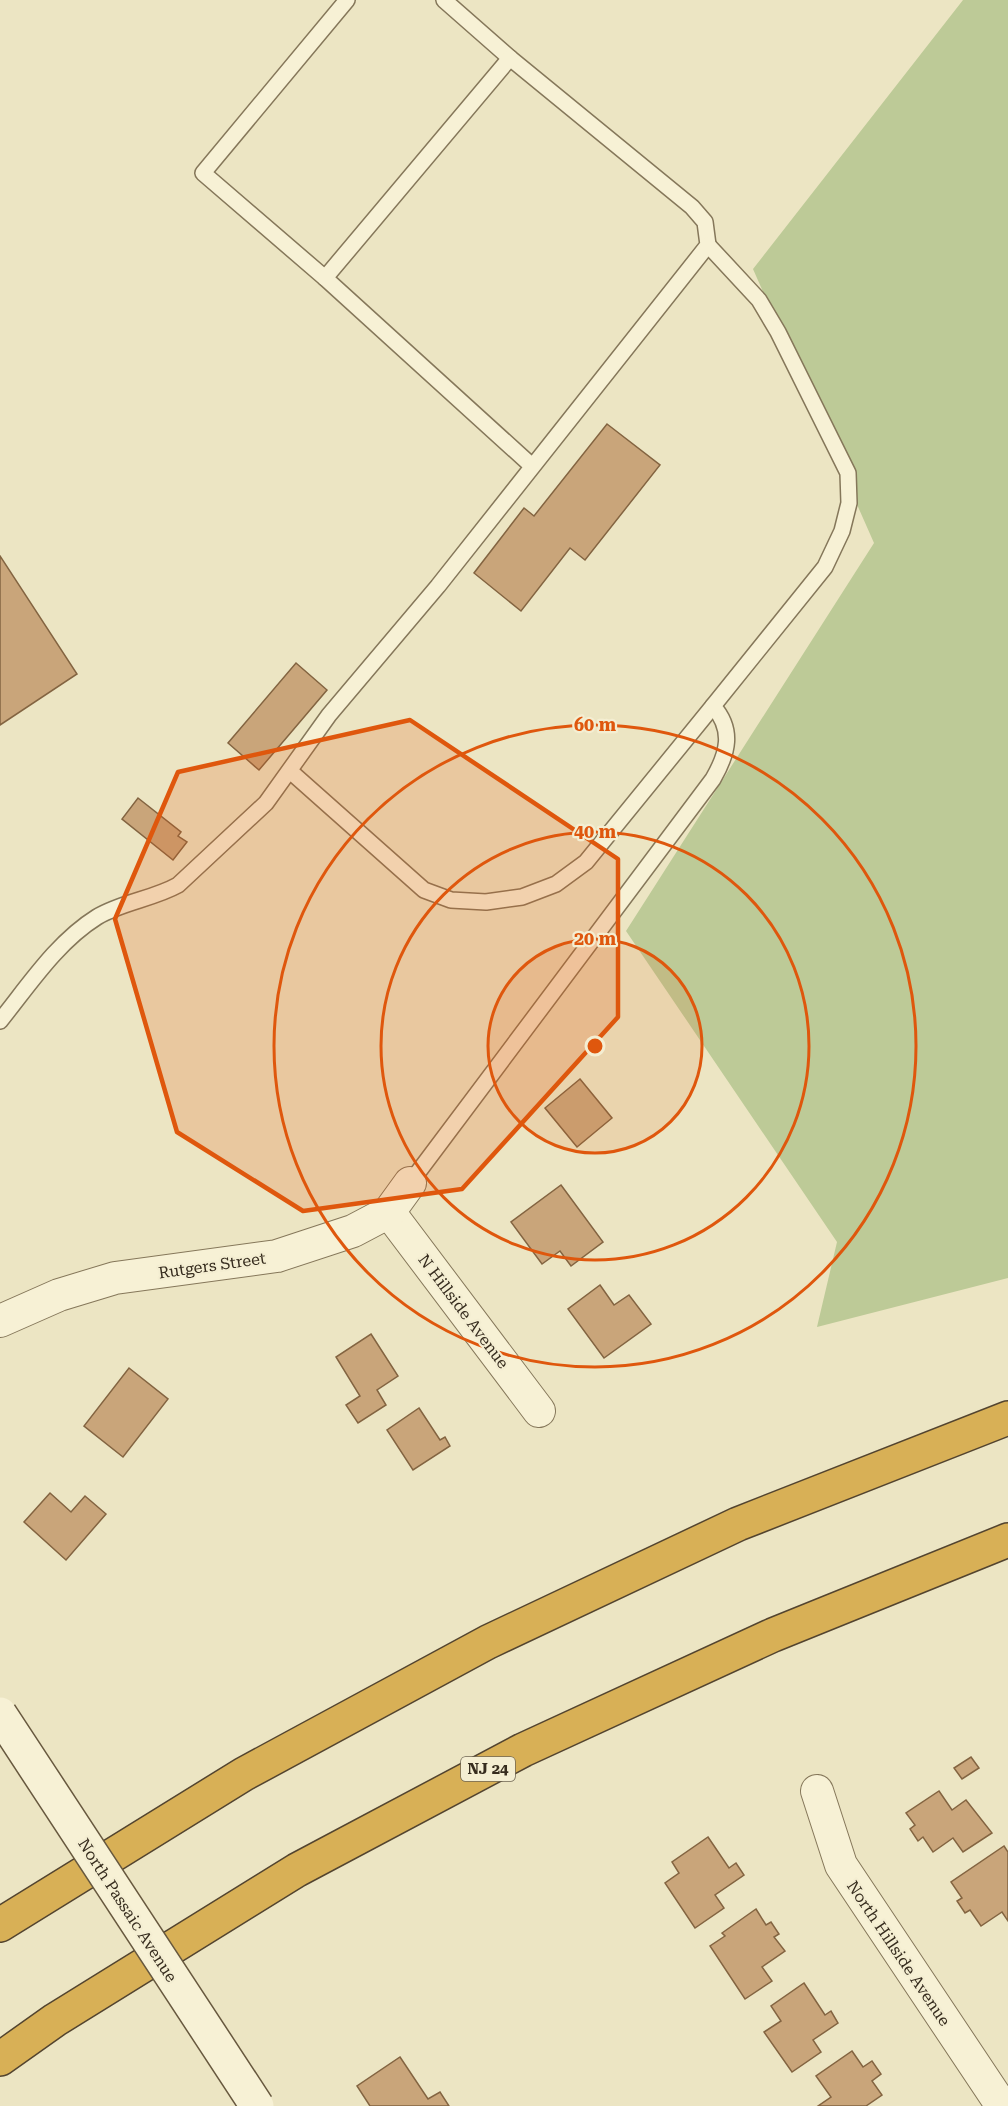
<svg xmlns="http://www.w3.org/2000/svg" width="1008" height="2106" font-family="'Roboto Serif',serif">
<rect width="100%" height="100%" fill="#ece5c3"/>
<path fill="#bdca97" d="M963 0H1008V1278L817 1327 837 1242 626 931 874 543 753 269Z"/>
<g fill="#c9a57a" stroke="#836441" stroke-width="1.5">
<path d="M607 424 660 465 585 560 570 548 521 611 474 573 524 508 534 516Z"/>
<path d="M0 556 77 674 0 725Z"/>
<path d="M296 663 327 690 259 770 228 743Z"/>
<path d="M138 798 181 832 178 836 187 842 173 860 122 819Z"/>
<path d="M580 1079 612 1118 577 1147 545 1108Z"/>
<path d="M561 1185 603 1242 571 1266 560 1251 542 1264 511 1222Z"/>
<path d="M600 1285 614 1305 629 1295 651 1324 604 1358 568 1309Z"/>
<path d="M371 1334 398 1376 377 1390 386 1405 358 1423 346 1405 360 1396 336 1357Z"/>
<path d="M129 1368 168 1399 123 1457 84 1426Z"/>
<path d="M419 1408 440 1440 445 1437 450 1446 413 1470 387 1430Z"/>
<path d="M50 1493 71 1512 85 1496 106 1514 66 1560 24 1522Z"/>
<path d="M971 1757 979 1768 962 1779 954 1768Z"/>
<path d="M939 1791 952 1810 966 1800 992 1833 963 1852 953 1838 933 1852 923 1837 918 1841 910 1829 915 1825 906 1813Z"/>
<path d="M708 1837 729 1868 736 1863 744 1875 715 1895 724 1908 695 1928 665 1883 679 1873 672 1862Z"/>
<path d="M1004 1846 1008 1852V1921L1002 1912 981 1926 970 1910 965 1913 957 1901 962 1898 951 1882Z"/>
<path d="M756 1909 766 1925 771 1922 779 1934 774 1937 785 1951 762 1967 772 1981 745 1999 710 1946 725 1936 722 1933Z"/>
<path d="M804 1983 825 2015 831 2011 838 2023 813 2040 821 2052 792 2072 764 2032 781 2021 771 2006Z"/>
<path d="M852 2051 863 2067 872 2061 881 2074 872 2081 882 2095 866 2106H818L831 2097 816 2076Z"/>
<path d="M400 2057 428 2099 440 2092 449 2106H370L357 2086Z"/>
</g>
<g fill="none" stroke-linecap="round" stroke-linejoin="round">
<defs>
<g id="service">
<path d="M444 0 510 58"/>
<path d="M325 278 203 173 347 0"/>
<path d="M290 771 424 890 451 900 486 902 522 897 556 884 586 862 713 706"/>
<path d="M0 1021C29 985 57 942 97 917 122 902 153 899 178 885L266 803 329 715 438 586 708 245 705 222 692 207 510 58 325 278 532 466"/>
<path d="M410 1183 713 779C728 753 734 730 713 706L825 567 842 531 849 503 848 473 778 332 759 300 708 245"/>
</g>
<g id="minor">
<path d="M389 1212 539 1411"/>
<path d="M0 1321 59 1295 115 1278 277 1256 353 1231 389 1212 410 1183"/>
<path d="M817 1791 841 1865 1002 2106"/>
</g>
<g id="motorway">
<path d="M0 1925 244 1774 488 1642 738 1524 1008 1418"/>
<path d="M0 2059 55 2020 297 1870 523 1750 773 1635 1008 1540"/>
</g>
</defs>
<use href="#service" stroke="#85775a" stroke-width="18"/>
<use href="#minor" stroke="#85775a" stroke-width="34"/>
<use href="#motorway" stroke="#53442f" stroke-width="36"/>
<use href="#service" stroke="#f7f1d5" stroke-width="15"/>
<use href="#minor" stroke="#f7f1d5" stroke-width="32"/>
<use href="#motorway" stroke="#d8b056" stroke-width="33"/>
<defs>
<path id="secondary-bridge" d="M0 1714 257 2106"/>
</defs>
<use href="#secondary-bridge" stroke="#67583e" stroke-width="36" stroke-linecap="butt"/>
<use href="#secondary-bridge" stroke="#f7f1d5" stroke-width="33"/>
</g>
<path fill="#df570d" fill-opacity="0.2" stroke="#df570d" stroke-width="4.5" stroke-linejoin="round" d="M410 720 618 859V1017L462 1189 303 1211 177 1132 115 919 178 772Z"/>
<circle cx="595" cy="1046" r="107" fill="#df570d" fill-opacity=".12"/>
<g fill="none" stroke="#df570d" stroke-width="3">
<circle cx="595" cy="1046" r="107"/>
<circle cx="595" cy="1046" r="214"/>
<circle cx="595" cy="1046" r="321"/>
</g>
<g text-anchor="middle" stroke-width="4.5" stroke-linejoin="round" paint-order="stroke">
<rect fill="#f4eed2" stroke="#6f6654" stroke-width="1.5" x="461" y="1757" width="54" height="24" rx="4.5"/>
<g font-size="15" font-weight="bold" fill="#362c1e">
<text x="488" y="1774">NJ 24</text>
</g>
<g font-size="16" fill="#362c1e" stroke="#f4eed2">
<text transform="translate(212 1265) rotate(-8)" y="6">Rutgers Street</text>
<text transform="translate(464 1311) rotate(53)" y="6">N Hillside Avenue</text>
<text transform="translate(128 1910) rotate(57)" y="6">North Passaic Avenue</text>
<text transform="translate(899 1953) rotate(56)" y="6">North Hillside Avenue</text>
</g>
</g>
<circle cx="595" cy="1046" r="9" fill="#df570d" stroke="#f4eed2" stroke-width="3"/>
<g font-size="18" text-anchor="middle" font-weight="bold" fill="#df570d" stroke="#f4eed2" stroke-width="4.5" stroke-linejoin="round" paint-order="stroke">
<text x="595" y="731">60 m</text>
<text x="595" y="838">40 m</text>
<text x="595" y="945">20 m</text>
</g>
</svg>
